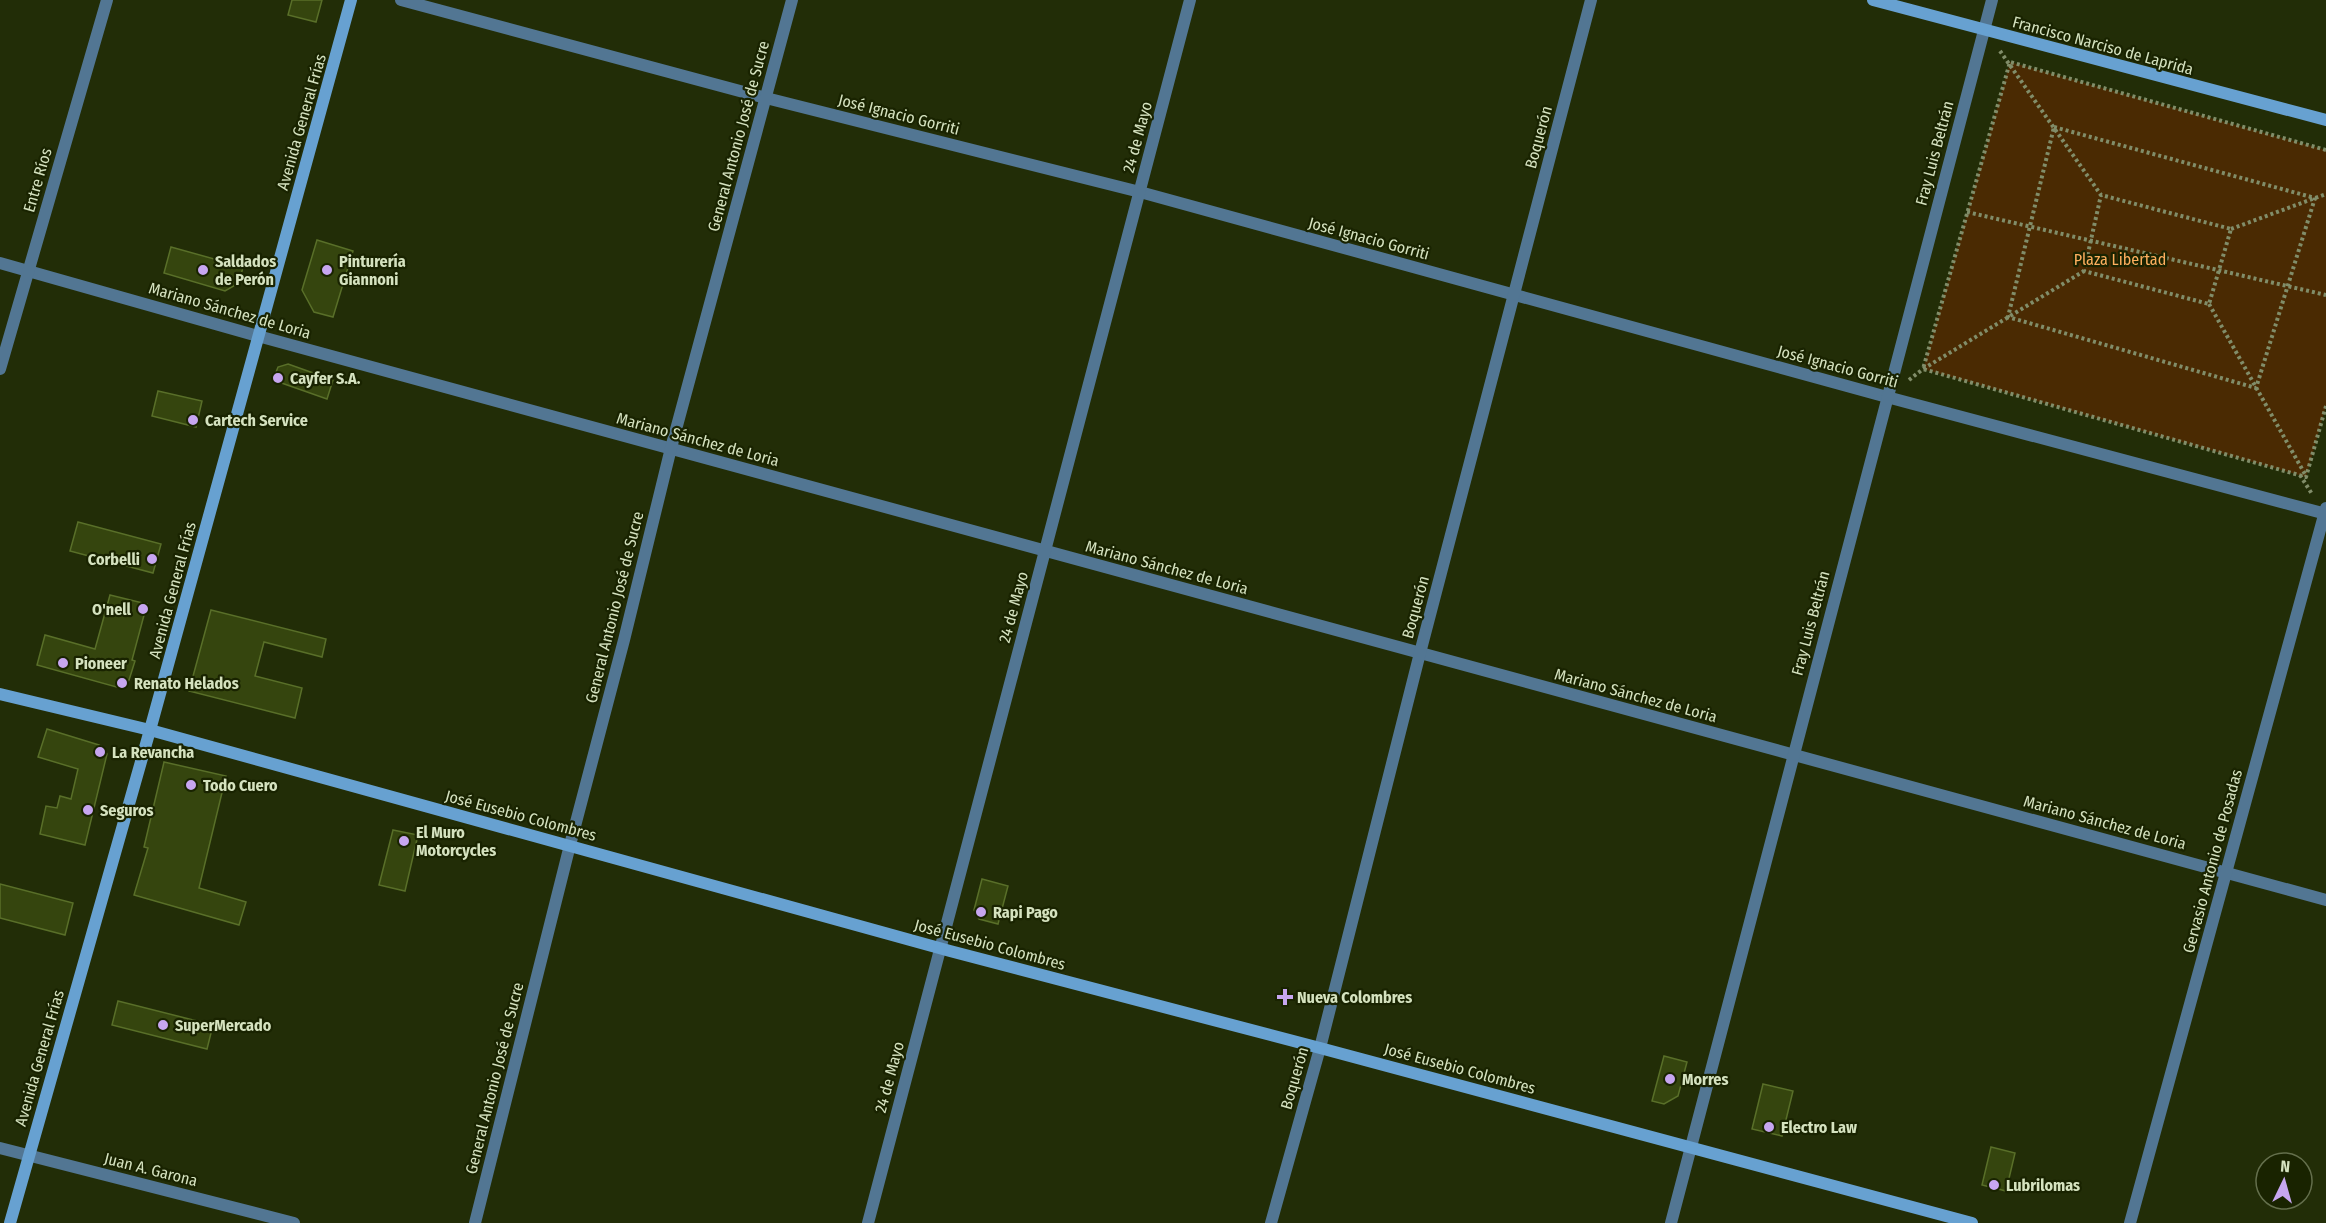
<svg xmlns="http://www.w3.org/2000/svg" width="2326" height="1223" font-family="'Fira Sans Condensed',sans-serif">
<rect width="100%" height="100%" fill="#222d07"/>
<path fill="#4a2a02" d="M2010 62 2326 150V406L2306 477 1923 369Z"/>
<g fill="#35450e" stroke="#596f29" stroke-width="1.5">
<path d="M292 0H322L316 22 288 15Z"/>
<path d="M317 240 353 251 333 317 314 312 302 290Z"/>
<path d="M171 247 243 267 239 283 225 291 164 273Z"/>
<path d="M288 364 333 380 327 399 273 380 278 367Z"/>
<path d="M158 391 202 401 196 427 152 416Z"/>
<path d="M78 522 161 544 153 573 70 551Z"/>
<path d="M110 595 147 604 132 660 135 661 129 680 120 688 37 665 45 635 95 649Z"/>
<path d="M211 610 326 639 322 657 264 642 255 676 302 688 295 718 189 691Z"/>
<path d="M47 729 99 745 104 748 107 754 85 845 40 834 46 806 57 808 60 796 71 799 78 769 38 757Z"/>
<path d="M164 762 226 776 199 888 246 902 239 925 134 895 148 848 144 847Z"/>
<path d="M393 830 418 835 405 891 379 885Z"/>
<path d="M982 879 1008 886 998 924 979 919 974 910Z"/>
<path d="M0 884 73 903 65 935 0 918Z"/>
<path d="M118 1001 213 1025 207 1049 112 1025Z"/>
<path d="M1664 1056 1687 1062 1678 1096 1664 1104 1652 1101Z"/>
<path d="M1763 1084 1793 1091 1782 1136 1752 1129Z"/>
<path d="M1991 1147 2015 1153 2006 1191 1982 1185Z"/>
</g>
<g fill="none" stroke-linecap="round" stroke-linejoin="round">
<g stroke="#818d69" stroke-width="4" stroke-dasharray="3 3" stroke-linecap="butt">
<path d="M2000 51 2101 195 2231 229 2209 304 2084 271 2101 195"/>
<path d="M2054 127 2315 198 2256 388 2008 317Z"/>
<path d="M2326 150 2010 62 1923 369 2306 477 2326 406"/>
<path d="M1967 212 2326 295"/>
<path d="M2231 229 2326 194"/>
<path d="M2209 304 2306 476"/>
<path d="M1909 380 1923 369 2084 271"/>
<path d="M2300 475 2312 494"/>
</g>
<g stroke="#527693" stroke-width="12">
<path d="M401 0 766 98 1140 192 1887 397 2326 514"/>
<path d="M0 263 258 336 2326 900"/>
<path d="M0 369 107 0"/>
<path d="M0 1148 294 1223"/>
<path d="M475 1223 570 845 624 640 671 448 792 0"/>
<path d="M868 1223 1190 0"/>
<path d="M1271 1223 1320 1048 1420 653 1591 0"/>
<path d="M1671 1223 1992 0"/>
<path d="M2130 1223 2326 508"/>
</g>
<g stroke="#67a1d1" stroke-width="12">
<path d="M1873 0 2326 120"/>
<path d="M0 694 150 730 950 951 1320 1048 1972 1223"/>
<path d="M10 1223 150 730 351 0"/>
</g>
</g>
<g fill="#c7a6f0" stroke="#192300" stroke-width="2">
<circle cx="203" cy="270" r="6"/>
<circle cx="327" cy="270" r="6"/>
<circle cx="278" cy="378" r="6"/>
<circle cx="193" cy="420" r="6"/>
<circle cx="152" cy="559" r="6"/>
<circle cx="143" cy="609" r="6"/>
<circle cx="63" cy="663" r="6"/>
<circle cx="122" cy="683" r="6"/>
<circle cx="100" cy="752" r="6"/>
<circle cx="191" cy="785" r="6"/>
<circle cx="88" cy="810" r="6"/>
<circle cx="404" cy="841" r="6"/>
<circle cx="981" cy="912" r="6"/>
<path d="M1282 988h6v6h6v6h-6v6h-6v-6h-6v-6h6z"/>
<circle cx="163" cy="1025" r="6"/>
<circle cx="1670" cy="1079" r="6"/>
<circle cx="1769" cy="1127" r="6"/>
<circle cx="1994" cy="1185" r="6"/>
</g>
<g text-anchor="middle" stroke-width="4.5" stroke-linejoin="round" paint-order="stroke">
<g font-size="16" fill="#d5e2bf" stroke="#192300">
<text transform="translate(2103 45) rotate(15)" y="6">Francisco Narciso de Laprida</text>
<text transform="translate(899 114) rotate(14)" y="6">José Ignacio Gorriti</text>
<text transform="translate(301 122) rotate(-74)" y="6">Avenida General Frías</text>
<text transform="translate(738 136) rotate(-75)" y="6">General Antonio José de Sucre</text>
<text transform="translate(1137 137) rotate(-75)" y="6">24 de Mayo</text>
<text transform="translate(1538 137) rotate(-75)" y="6">Boquerón</text>
<text transform="translate(1934 153) rotate(-75)" y="6">Fray Luis Beltrán</text>
<text transform="translate(37 180) rotate(-74)" y="6">Entre Ríos</text>
<text transform="translate(1369 238) rotate(15)" y="6">José Ignacio Gorriti</text>
<text transform="translate(230 310) rotate(16)" y="6">Mariano Sánchez de Loria</text>
<text transform="translate(1838 366) rotate(15)" y="6">José Ignacio Gorriti</text>
<text transform="translate(698 439) rotate(15)" y="6">Mariano Sánchez de Loria</text>
<text transform="translate(1167 567) rotate(15)" y="6">Mariano Sánchez de Loria</text>
<text transform="translate(172 590) rotate(-75)" y="6">Avenida General Frías</text>
<text transform="translate(614 607) rotate(-76)" y="6">General Antonio José de Sucre</text>
<text transform="translate(1013 607) rotate(-75)" y="6">24 de Mayo</text>
<text transform="translate(1415 607) rotate(-75)" y="6">Boquerón</text>
<text transform="translate(1810 623) rotate(-75)" y="6">Fray Luis Beltrán</text>
<text transform="translate(1636 695) rotate(15)" y="6">Mariano Sánchez de Loria</text>
<text transform="translate(521 815) rotate(15)" y="6">José Eusebio Colombres</text>
<text transform="translate(2105 822) rotate(15)" y="6">Mariano Sánchez de Loria</text>
<text transform="translate(2212 861) rotate(-75)" y="6">Gervasio Antonio de Posadas</text>
<text transform="translate(990 944) rotate(15)" y="6">José Eusebio Colombres</text>
<text transform="translate(39 1058) rotate(-74)" y="6">Avenida General Frías</text>
<text transform="translate(1460 1068) rotate(15)" y="6">José Eusebio Colombres</text>
<text transform="translate(889 1077) rotate(-75)" y="6">24 de Mayo</text>
<text transform="translate(494 1078) rotate(-76)" y="6">General Antonio José de Sucre</text>
<text transform="translate(1294 1078) rotate(-74)" y="6">Boquerón</text>
<text transform="translate(151 1169) rotate(14)" y="6">Juan A. Garona</text>
</g>
<g font-size="16" fill="#feaf5e" stroke="#192300">
<text x="2120" y="265">Plaza Libertad</text>
</g>
<g font-size="16" font-weight="bold" fill="#d5e2bf" stroke="#192300" text-anchor="start">
<text x="215" y="267">Saldados<tspan x="215" dy="18">de Perón</tspan></text>
<text x="339" y="267">Pinturería<tspan x="339" dy="18">Giannoni</tspan></text>
<text x="290" y="384">Cayfer S.A.</text>
<text x="205" y="426">Cartech Service</text>
<text x="140" y="565" text-anchor="end">Corbelli</text>
<text x="131" y="615" text-anchor="end">O'nell</text>
<text x="75" y="669">Pioneer</text>
<text x="134" y="689">Renato Helados</text>
<text x="112" y="758">La Revancha</text>
<text x="203" y="791">Todo Cuero</text>
<text x="100" y="816">Seguros</text>
<text x="416" y="838">El Muro<tspan x="416" dy="18">Motorcycles</tspan></text>
<text x="993" y="918">Rapi Pago</text>
<text x="1297" y="1003">Nueva Colombres</text>
<text x="175" y="1031">SuperMercado</text>
<text x="1682" y="1085">Morres</text>
<text x="1781" y="1133">Electro Law</text>
<text x="2006" y="1191">Lubrilomas</text>
</g>
</g>
<g transform="translate(2284 1181) rotate(5)"><circle r="28" fill="#192300" stroke="#646f4c" stroke-width="1.5"/>
<path d="M0-4.5L10 22L0 15L-10 22Z" fill="#c7a6f0"/>
<text y="-9" font-size="16" font-weight="bold" text-anchor="middle" fill="#d5e2bf">N</text>
</g>
</svg>
